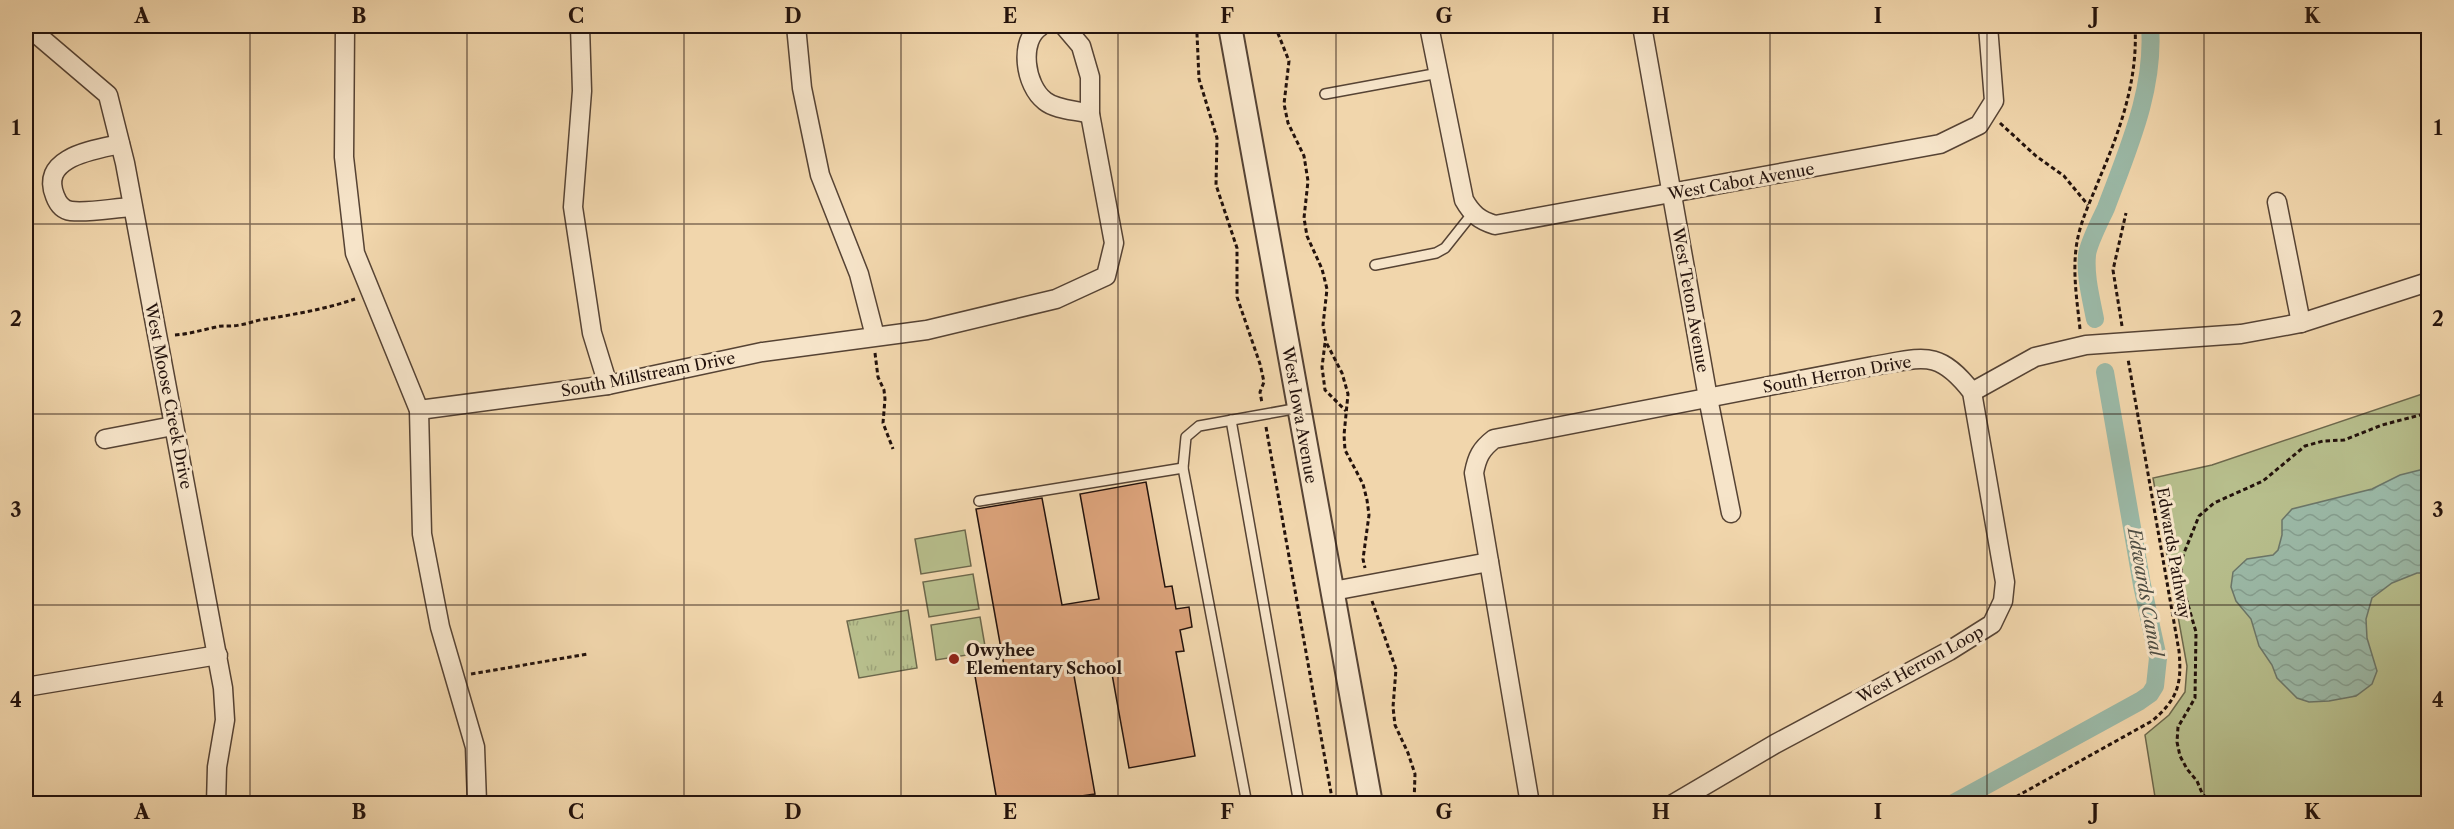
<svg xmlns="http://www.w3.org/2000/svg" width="2454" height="829" font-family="'Libre Caslon Text',serif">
<defs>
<pattern id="park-tufts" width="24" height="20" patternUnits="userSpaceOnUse" patternTransform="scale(1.5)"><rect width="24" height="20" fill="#b7be8c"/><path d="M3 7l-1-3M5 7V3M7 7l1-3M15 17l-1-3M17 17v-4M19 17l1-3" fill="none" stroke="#9da278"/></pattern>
<pattern id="water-waves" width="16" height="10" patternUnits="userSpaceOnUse" patternTransform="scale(1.5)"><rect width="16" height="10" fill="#9bb9a7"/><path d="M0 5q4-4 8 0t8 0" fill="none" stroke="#859e8f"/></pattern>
</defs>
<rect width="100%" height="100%" fill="#f1d6ac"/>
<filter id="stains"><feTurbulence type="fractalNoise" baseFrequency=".00333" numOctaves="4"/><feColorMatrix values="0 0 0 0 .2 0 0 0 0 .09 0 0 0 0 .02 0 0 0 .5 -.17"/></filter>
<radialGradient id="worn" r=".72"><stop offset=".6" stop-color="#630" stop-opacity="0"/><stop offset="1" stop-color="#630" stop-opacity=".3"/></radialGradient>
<g fill="#b7be8c" stroke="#6d684c" stroke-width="1.5">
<path d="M2428 392V803H2156L2145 735 2169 715 2185 692 2187 666 2153 478 2212 465Z"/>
<path d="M965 530 971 566 921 574 915 539Z"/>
<path d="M973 574 979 609 929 617 923 582Z"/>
<path d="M980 617 986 652 936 660 931 625Z"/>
</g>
<path fill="url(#park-tufts)" stroke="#6d684c" stroke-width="1.5" d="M908 610 917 668 859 678 847 621Z"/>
<path fill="url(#water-waves)" stroke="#6b7669" stroke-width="1.5" d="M2428 468V573H2417L2392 583 2372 598 2366 619 2367 638 2377 671 2372 684 2356 696 2329 701 2309 702 2297 698 2277 678 2272 665 2259 646 2251 619 2236 601 2231 587 2233 572 2247 559 2273 555 2278 550 2282 535V520L2292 509 2372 489 2400 475Z"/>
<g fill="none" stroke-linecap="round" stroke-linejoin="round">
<g stroke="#9bb9a7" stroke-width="18">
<path d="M2095 319C2091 298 2085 276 2087 255 2088 244 2101 219 2106 208 2128 149 2155 89 2150 26"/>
<path d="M1952 804 2140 701 2150 694 2155 686 2158 658 2142 585 2105 372"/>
</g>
</g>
<path fill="#dca37b" stroke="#23120c" stroke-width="1.5" d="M1146 482 1165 587 1172 586 1176 609 1189 607 1192 627 1180 630 1184 651 1176 652 1195 756 1129 768 1110 663 1073 670 1095 794 1068 798 1069 804H1018L1017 797 997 801 975 676 1005 671 976 509 1042 498 1062 605 1099 599 1080 494Z"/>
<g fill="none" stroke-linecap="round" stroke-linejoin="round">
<defs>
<g id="service">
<path d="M1325 94 1439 73"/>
<path d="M1375 265 1436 253 1445 248 1472 214"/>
<path d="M1231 420 1299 804"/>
<path d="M979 501 1183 468"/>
<path d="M1247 804 1183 468 1186 437 1199 426 1299 408"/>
</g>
<g id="minor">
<path d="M27 26 108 95 125 163 223 688 225 720 217 767 216 804"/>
<path d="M345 26 344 157 355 253 419 410 422 534 440 627 475 747 477 802 475 804"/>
<path d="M580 26 582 91 573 207 592 333 608 385"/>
<path d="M796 26 802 88 820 175 859 274 875 336"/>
<path d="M1041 26C1018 40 1025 86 1045 101 1056 110 1076 110 1090 114"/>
<path d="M1429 26 1464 200C1472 214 1479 220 1495 225L1940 144 1979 125 1994 101 1988 26"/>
<path d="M1642 26 1708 398 1731 513"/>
<path d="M120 144C94 150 39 157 55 196 58 204 63 210 71 211 90 213 113 208 132 207"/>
<path d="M2277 202 2301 323"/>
<path d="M1972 392 2035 357 2086 345 2241 334 2301 323 2428 282"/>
<path d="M419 410 608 385 762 352 927 330 1056 299 1106 276 1114 243 1090 114V77L1081 46 1064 26"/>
<path d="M105 439 173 426"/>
<path d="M1333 591 1489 562"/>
<path d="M26 687 218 655"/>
<path d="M1530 804 1474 473C1477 457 1481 449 1494 439L1873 366C1923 358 1938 348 1972 392L2005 582 2003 601 1992 624 1949 651 1775 744 1673 804"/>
</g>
<path id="tertiary" d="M1230 26 1371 804"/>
</defs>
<use href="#service" stroke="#564334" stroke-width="12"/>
<use href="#minor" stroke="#564334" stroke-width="21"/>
<use href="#tertiary" stroke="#564334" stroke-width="26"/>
<g stroke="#23120c" stroke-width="3" stroke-dasharray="4.5 3" stroke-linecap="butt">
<path d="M1194 26 1197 34 1199 79 1217 138 1216 185 1237 248V297L1260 364 1264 382 1260 392 1262 403"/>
<path d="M1275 26 1289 61 1284 104 1288 123 1304 156 1308 181 1304 218 1307 236 1322 269 1327 289 1323 325 1326 342 1342 373 1348 394 1344 435 1345 450 1363 484 1367 500 1369 515 1363 559 1365 568"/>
<path d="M2000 123 2036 156 2064 176 2088 205"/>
<path d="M2122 326 2113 270 2126 213"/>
<path d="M2080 329C2077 300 2072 271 2077 242 2081 219 2092 198 2100 177 2121 128 2138 79 2135 26"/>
<path d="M175 335C189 334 202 330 216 327 223 325 231 327 239 325 248 324 256 320 266 319 296 314 326 309 355 299"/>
<path d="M1325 343 1322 367 1325 390 1346 411"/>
<path d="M875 353 878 377 884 390 885 399 883 423 893 449"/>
<path d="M1266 427 1333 804"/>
<path d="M1372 601 1396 669 1393 707 1395 725 1408 753 1415 774 1414 804"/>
<path d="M471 674 588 654"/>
<path d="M2003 804 2152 721C2178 699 2182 684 2179 651L2128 359"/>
<path d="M2211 804 2202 793 2197 781 2187 769 2180 756 2177 742 2178 727 2195 698 2196 632 2181 581 2182 558 2199 516 2214 503 2263 481 2305 446 2323 441 2344 440 2382 425 2428 413"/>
<path d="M2422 804 2428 798"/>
</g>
<use href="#service" stroke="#f6e4c9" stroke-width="9"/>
<use href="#minor" stroke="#f6e4c9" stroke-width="18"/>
<use href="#tertiary" stroke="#f6e4c9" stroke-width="22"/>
</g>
<path fill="none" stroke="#23120c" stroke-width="1.5" stroke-opacity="0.55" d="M250 26V804M467 26V804M684 26V804M901 26V804M1118 26V804M1336 26V804M1553 26V804M1770 26V804M1987 26V804M2204 26V804M26 224H2428M26 414H2428M26 605H2428"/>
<circle fill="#8f2418" stroke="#f6e4c9" stroke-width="2" cx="954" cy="659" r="6"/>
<g text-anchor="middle" stroke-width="6" stroke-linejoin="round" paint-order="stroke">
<g font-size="16" fill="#23120c" stroke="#f6e4c9">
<text transform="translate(1741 181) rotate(-10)" y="6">West Cabot Avenue</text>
<text transform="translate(1691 300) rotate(80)" y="6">West Teton Avenue</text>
<text transform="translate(648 374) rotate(-11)" y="6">South Millstream Drive</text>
<text transform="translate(1837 374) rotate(-10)" y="6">South Herron Drive</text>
<text transform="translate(169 396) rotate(79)" y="6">West Moose Creek Drive</text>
<text transform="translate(1300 415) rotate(80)" y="6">West Iowa Avenue</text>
<text transform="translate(2174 553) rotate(80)" y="6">Edwards Pathway</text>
<text transform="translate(1920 664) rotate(-29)" y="6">West Herron Loop</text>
</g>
<g font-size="16" font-weight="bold" fill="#23120c" stroke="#f6e4c9" text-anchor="start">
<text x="966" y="656">Owyhee<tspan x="966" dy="18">Elementary School</tspan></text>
</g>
<g font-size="18" font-style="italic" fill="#4d4c42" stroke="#f6e4c9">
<text transform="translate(2145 592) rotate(80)" y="6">Edwards Canal</text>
</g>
</g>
<rect width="2454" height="829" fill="none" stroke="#f1d6ac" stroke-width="66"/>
<rect x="33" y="33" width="2388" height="763" fill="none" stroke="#23120c" stroke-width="2"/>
<g font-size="20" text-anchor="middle" font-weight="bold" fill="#23120c">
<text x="142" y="23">A</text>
<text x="359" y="23">B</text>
<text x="576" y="23">C</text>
<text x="793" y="23">D</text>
<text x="1010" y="23">E</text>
<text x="1227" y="23">F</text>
<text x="1444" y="23">G</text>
<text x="1661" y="23">H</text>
<text x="1878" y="23">I</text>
<text x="2095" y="23">J</text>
<text x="2312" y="23">K</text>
<text x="16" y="135">1</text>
<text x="2438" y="135">1</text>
<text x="16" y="326">2</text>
<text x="2438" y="326">2</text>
<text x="16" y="517">3</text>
<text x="2438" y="517">3</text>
<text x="16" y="707">4</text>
<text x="2438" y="707">4</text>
<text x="142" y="819">A</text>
<text x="359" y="819">B</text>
<text x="576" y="819">C</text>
<text x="793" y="819">D</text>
<text x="1010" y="819">E</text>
<text x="1227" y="819">F</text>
<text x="1444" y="819">G</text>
<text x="1661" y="819">H</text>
<text x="1878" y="819">I</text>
<text x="2095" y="819">J</text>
<text x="2312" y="819">K</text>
</g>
<rect width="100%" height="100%" filter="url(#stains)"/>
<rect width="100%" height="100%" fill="url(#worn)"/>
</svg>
